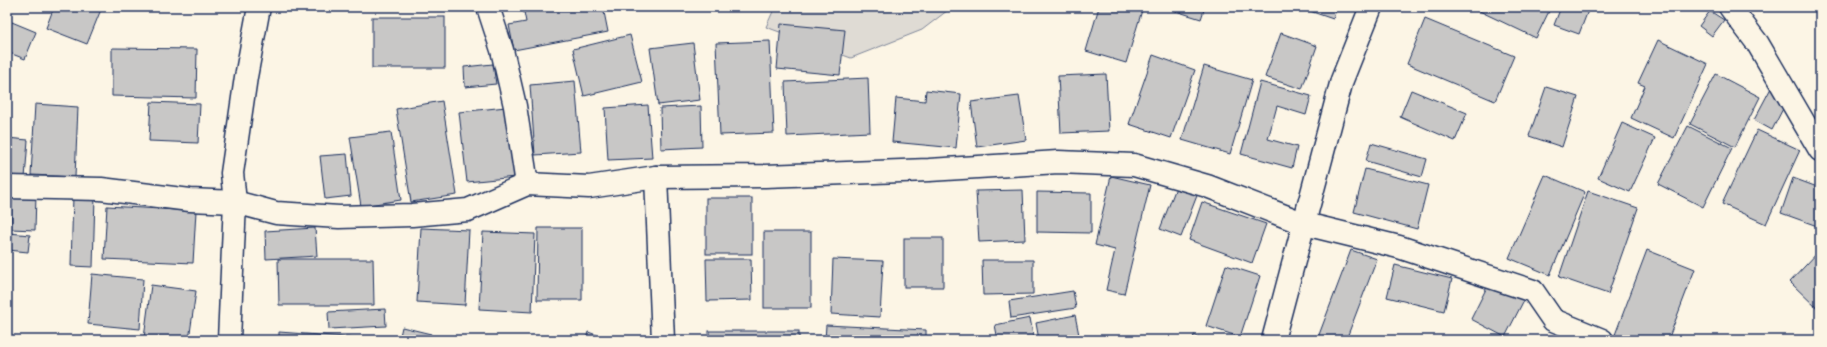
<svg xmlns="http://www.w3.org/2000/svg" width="1827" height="347" font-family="Itim,sans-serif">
<rect width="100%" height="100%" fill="#fcf5e5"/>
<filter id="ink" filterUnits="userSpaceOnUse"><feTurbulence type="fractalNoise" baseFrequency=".025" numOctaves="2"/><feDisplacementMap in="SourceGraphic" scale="8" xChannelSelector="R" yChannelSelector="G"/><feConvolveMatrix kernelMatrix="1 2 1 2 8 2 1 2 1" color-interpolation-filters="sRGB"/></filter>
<g filter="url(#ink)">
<path fill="#dfdbd4" stroke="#7d8599" d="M775 7H952L922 30 851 58 766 27Z"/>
<g fill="#c8c7c6" stroke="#1b2f5e">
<path d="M54 7H102L87 44 46 28Z"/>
<path d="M523 7H603L608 32 514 50 509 25 526 22Z"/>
<path d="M1099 7H1143L1126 63 1086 51Z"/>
<path d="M1163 7H1205L1201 19Z"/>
<path d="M1298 7H1337L1333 19Z"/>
<path d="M1471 7H1551L1536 38Z"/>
<path d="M1561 7 1589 8 1579 34 1554 25Z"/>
<path d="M1710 11 1724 20 1712 36 1699 26Z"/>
<rect x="372" y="17" width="73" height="51"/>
<path d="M1425 19 1514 56 1495 101 1407 64Z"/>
<path d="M7 20 36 32 25 59 7 52Z"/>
<path d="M781 24 845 30 840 75 777 69Z"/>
<path d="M1281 33 1317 46 1302 89 1265 77Z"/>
<path d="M630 35 642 82 584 96 573 49Z"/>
<path d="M1658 40 1708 64 1674 138 1631 118 1645 86 1638 83Z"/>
<path d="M770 41 774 133 720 135 716 43Z"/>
<path d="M693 43 700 100 658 105 650 48Z"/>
<path d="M112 48 197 49 196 98 112 96Z"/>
<path d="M1153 55 1195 70 1171 138 1129 124Z"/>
<path d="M493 64 496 84 465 87 464 67Z"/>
<path d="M1204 66 1252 80 1230 154 1182 140Z"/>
<path d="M1106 74 1109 131 1061 133 1058 76Z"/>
<path d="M1716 74 1760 97 1735 147 1690 124Z"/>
<path d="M868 78 870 132 787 136 785 82Z"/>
<path d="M575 81 581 152 535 155 530 85Z"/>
<path d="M1260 82 1311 96 1306 115 1277 106 1268 139 1297 147 1292 168 1241 154Z"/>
<path d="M1546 87 1578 97 1562 147 1529 136Z"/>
<path d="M1771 88 1789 97 1772 130 1754 120Z"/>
<path d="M926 90 961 94 956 148 892 142 896 98 925 101Z"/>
<path d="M1411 90 1467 113 1455 141 1400 117Z"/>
<path d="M1019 96 1026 140 977 147 971 102Z"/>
<path d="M442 101 457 195 411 202 396 109Z"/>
<path d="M151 102 200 104 198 143 149 141Z"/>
<path d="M35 104 78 107 75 177 31 175Z"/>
<path d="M648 105 652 158 608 160 605 108Z"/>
<path d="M701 106 702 147 661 149 660 108Z"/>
<path d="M506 107 515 177 467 182 459 112Z"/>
<path d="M1622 123 1655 138 1630 192 1598 178Z"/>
<path d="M1688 126 1732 148 1703 207 1658 184Z"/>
<path d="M1757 130 1800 150 1766 224 1722 204Z"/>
<path d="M391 132 401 200 361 206 350 137Z"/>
<path d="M7 138 28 140 25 178 7 177Z"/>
<path d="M1371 143 1427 159 1422 177 1366 161Z"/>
<path d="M347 154 351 196 325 199 320 156Z"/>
<path d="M1365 169 1428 185 1417 229 1354 212Z"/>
<path d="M1545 175 1585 192 1550 275 1509 258Z"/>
<path d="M1111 176 1150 185 1124 294 1106 290 1115 250 1095 245Z"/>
<path d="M1793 178 1820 188V227L1781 213Z"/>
<path d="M1177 185 1198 193 1181 237 1160 229Z"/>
<path d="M1023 190 1025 240 979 242 976 191Z"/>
<path d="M1588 191 1638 208 1608 294 1559 277Z"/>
<path d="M1037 192 1091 193V233L1037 232Z"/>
<path d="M12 193 36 195 35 230 11 229Z"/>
<path d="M73 196H95L93 267 71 266Z"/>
<rect x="706" y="198" width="46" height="56"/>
<path d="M1202 202 1266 224 1252 263 1189 240Z"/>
<path d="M107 206 196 211 193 263 104 259Z"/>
<path d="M315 228 317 256 266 259 265 231Z"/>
<path d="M421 228 469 230 465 305 417 302Z"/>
<path d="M538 228H582V300H537Z"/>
<path d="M483 232 535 234 532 312 479 309Z"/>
<rect x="764" y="232" width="47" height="76"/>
<path d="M9 233 30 235 28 252 8 250Z"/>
<rect x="904" y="238" width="39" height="49"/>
<path d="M1351 250 1377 259 1346 340H1317Z"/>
<path d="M1647 250 1695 269 1668 340H1613Z"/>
<path d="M1820 250V311L1790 282Z"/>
<path d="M278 259H373L374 305H279Z"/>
<path d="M706 259H751L752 300 707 301Z"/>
<path d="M833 259 883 261 880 317 831 314Z"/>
<path d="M982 260H1033V294L983 295Z"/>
<path d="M1226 265 1260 276 1240 337 1206 326Z"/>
<path d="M1395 265 1452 279 1444 311 1387 297Z"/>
<path d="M92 274 143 279 140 329 88 324Z"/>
<path d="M1491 279 1526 296 1505 337 1471 319Z"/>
<path d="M151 285 196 291 189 340H161L144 338Z"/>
<path d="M1073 291 1076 308 1011 318 1009 301Z"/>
<path d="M385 309 386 326 329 329 328 312Z"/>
<path d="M1075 315 1080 340H1039L1036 323Z"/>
<path d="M1030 318 1034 340H998L995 325Z"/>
<path d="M826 325 926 330V340H825Z"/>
<path d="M402 327 431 334 430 340H399Z"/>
<rect x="709" y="331" width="90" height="9"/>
<path d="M279 332 372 339V340H279Z"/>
<path d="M588 332 611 340H586Z"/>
<path d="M1194 335 1206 340H1193Z"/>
</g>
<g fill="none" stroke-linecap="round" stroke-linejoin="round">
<defs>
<g id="minor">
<path d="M488 7 502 50 515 106 527 184"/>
<path d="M1730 7 1758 44 1820 150"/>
<path d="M656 177 663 340"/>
<path d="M7 187 101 189 190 200 235 202 276 213 339 217 412 215 468 210 527 184 589 187 656 177 765 176 929 170 1058 162 1134 165 1207 186 1305 224 1399 247 1533 291 1553 320 1602 340"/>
<path d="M229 340 235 202 232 173 246 77 259 7"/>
<path d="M1273 340 1342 80 1371 7"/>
</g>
</defs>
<use href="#minor" stroke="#1b2f5e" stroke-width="25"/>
<use href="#minor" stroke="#fcf5e5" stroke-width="22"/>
</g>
</g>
<rect width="1827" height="347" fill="none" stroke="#fcf5e5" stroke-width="24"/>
<rect x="12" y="12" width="1803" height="323" fill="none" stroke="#1b2f5e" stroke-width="1.5" filter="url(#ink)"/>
</svg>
